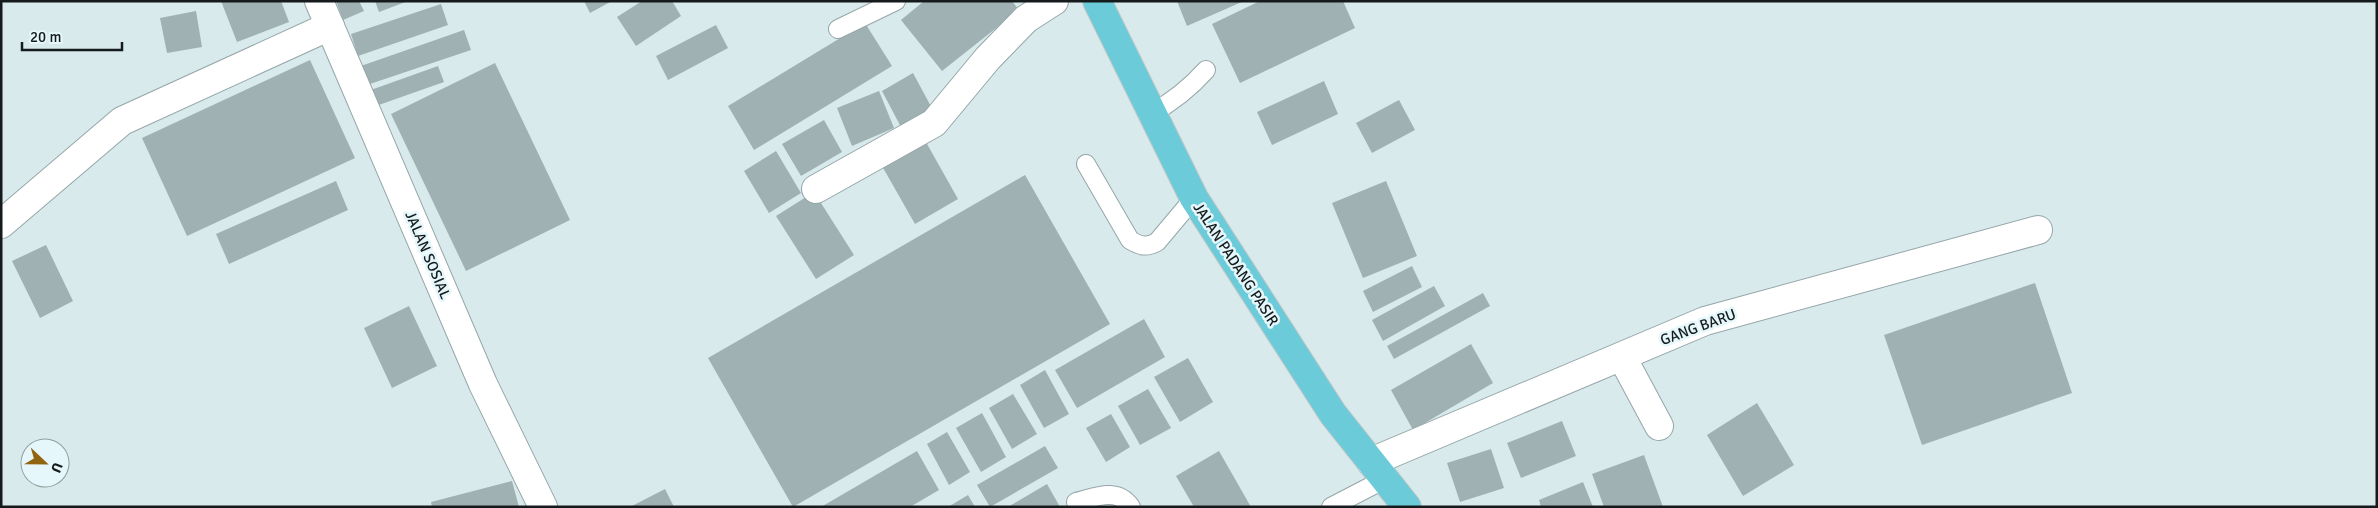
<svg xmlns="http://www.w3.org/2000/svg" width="2378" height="508" font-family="Signika,sans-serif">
<rect width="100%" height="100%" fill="#d8eaec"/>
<g fill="#a0b1b3">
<path d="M221 1H281L289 22 237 42Z"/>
<path d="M336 1H359L364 11 343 20Z"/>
<path d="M375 1H408L379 12Z"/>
<path d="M584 1H612L590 13Z"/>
<path d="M642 1H672L681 16 636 46 617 17Z"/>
<path d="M924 1H1012L1019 10 942 71 901 20Z"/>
<path d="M1177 1H1244L1187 26Z"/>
<path d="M1260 1H1343L1355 28 1240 83 1212 24Z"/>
<path d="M441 4 448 25 358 56 351 34Z"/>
<path d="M196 11 202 47 167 53 160 18Z"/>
<path d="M865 23 892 66 754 150 728 106Z"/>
<path d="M716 25 728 48 668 80 656 56Z"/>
<path d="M464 30 471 50 364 86 358 67Z"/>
<path d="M310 60 355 158 187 236 142 138Z"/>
<path d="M495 63 570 220 466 271 391 114Z"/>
<path d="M438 66 444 82 373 107 368 91Z"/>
<path d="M913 73 934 112 902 129 882 91Z"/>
<path d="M1324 81 1338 114 1272 145 1257 112Z"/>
<path d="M879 91 894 128 852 146 837 108Z"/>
<path d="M1399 100 1415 130 1372 153 1356 123Z"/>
<path d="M824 120 842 152 801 176 782 144Z"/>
<path d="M922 135 958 199 915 224 878 159Z"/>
<path d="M776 151 801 193 769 213 744 171Z"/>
<path d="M1025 175 1110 324 793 507 708 358Z"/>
<path d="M336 181 348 210 229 264 216 234Z"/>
<path d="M1386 181 1417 256 1363 278 1332 203Z"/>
<path d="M814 192 854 255 816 279 776 216Z"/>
<path d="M46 245 73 301 40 318 12 261Z"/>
<path d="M1412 266 1422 287 1373 312 1363 291Z"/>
<path d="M2035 283 2072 393 1922 445 1884 335Z"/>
<path d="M1434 286 1445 306 1383 341 1372 320Z"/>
<path d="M1483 293 1490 306 1394 359 1387 346Z"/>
<path d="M409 306 437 366 392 388 364 328Z"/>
<path d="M1144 319 1165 357 1077 408 1055 370Z"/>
<path d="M1471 344 1493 383 1413 430 1391 390Z"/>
<path d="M1188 358 1213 402 1180 422 1154 377Z"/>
<path d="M1045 370 1069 414 1044 428 1020 385Z"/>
<path d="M1148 389 1171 428 1140 445 1118 406Z"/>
<path d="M1013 394 1037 434 1012 449 989 408Z"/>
<path d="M1757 403 1794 465 1743 496 1707 435Z"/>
<path d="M982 413 1006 457 981 472 956 428Z"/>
<path d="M1111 414 1130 447 1106 462 1086 428Z"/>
<path d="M1562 421 1576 456 1521 478 1507 443Z"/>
<path d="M947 432 970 472 949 485 927 444Z"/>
<path d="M1045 446 1058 468 990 507 977 485Z"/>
<path d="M1491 449 1504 488 1460 502 1447 463Z"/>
<path d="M917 451 939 490 910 507H821Z"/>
<path d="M1219 451 1251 507H1194L1176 476Z"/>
<path d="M1644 455 1663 507H1604L1592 474Z"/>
<path d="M512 481 519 507H432L431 502Z"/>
<path d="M1583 482 1593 507H1541L1539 500Z"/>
<path d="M1047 484 1060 507H1008Z"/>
<path d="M665 489 674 507H630Z"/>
<path d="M968 495 975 507H948Z"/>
</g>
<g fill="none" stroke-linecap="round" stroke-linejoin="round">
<defs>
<g id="service">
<path d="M838 29 896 1"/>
<path d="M1152 113C1174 101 1189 89 1206 70"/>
<path d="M1086 164 1130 240C1140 246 1146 248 1157 242L1194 198"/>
<path d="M1076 502C1096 497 1117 487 1131 507"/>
<path d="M1331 507 1385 479"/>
</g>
<g id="minor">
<path d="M319 1 483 384 543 507"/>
<path d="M816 189 934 123 988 58 1026 19 1054 1"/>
<path d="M1 224 122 121 330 26"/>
<path d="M1622 357 1659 426"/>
<path d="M1371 462 1705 321 2038 230"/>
</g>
<path id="trunk" d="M1097 1 1194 198 1333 414 1407 507"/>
</defs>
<use href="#service" stroke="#95a6a9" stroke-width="20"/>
<use href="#minor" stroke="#95a6a9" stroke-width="30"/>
<use href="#trunk" stroke="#c7c8c9" stroke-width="30"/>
<use href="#service" stroke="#fff" stroke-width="18"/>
<use href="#minor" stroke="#fff" stroke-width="28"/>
<use href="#trunk" stroke="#6ccbd8" stroke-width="28"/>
</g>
<g text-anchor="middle" stroke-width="5" stroke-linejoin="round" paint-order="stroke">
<g font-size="15" fill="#151b1c" stroke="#e5f7fa">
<text transform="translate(428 255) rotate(67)" y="5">JALAN SOSIAL</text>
<text transform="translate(1236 264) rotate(57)" y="5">JALAN PADANG PASIR</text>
<text transform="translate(1698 327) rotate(-20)" y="5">GANG BARU</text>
</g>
</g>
<rect width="2378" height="508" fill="none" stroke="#151b1c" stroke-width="5"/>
<g transform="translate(45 463) rotate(112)"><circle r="24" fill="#e5f7fa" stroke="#929fa1"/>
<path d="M0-4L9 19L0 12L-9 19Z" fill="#91640f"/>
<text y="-8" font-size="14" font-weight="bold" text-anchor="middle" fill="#151b1c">U</text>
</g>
<path d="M22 42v8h100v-8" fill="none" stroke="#151b1c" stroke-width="2.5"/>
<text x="30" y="42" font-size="15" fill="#151b1c" stroke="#e5f7fa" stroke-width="4" paint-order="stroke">20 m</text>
</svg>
